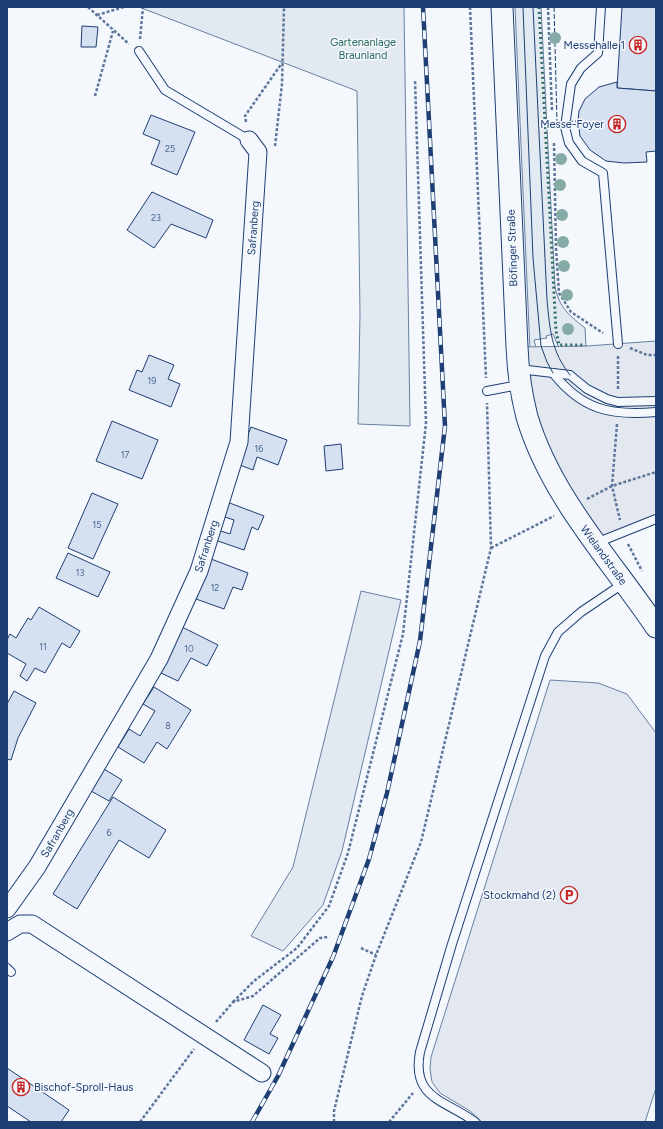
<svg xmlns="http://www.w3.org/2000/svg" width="663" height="1129" font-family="Figtree,sans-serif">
<rect width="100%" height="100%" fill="#f4f7fb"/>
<g fill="#e3e9f0" stroke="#687fa3">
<path d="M139 7H404L410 426 358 424 360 314 357 91Z"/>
<path d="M515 7H541L555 287C560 309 569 315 585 328L586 346 559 348 553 334 546 336 547 338 534 340 537 351H530Z"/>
<path d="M361 591 401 600 342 851 323 905 283 951 251 936 293 867Z"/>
</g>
<g fill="#e3e8f0" stroke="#687fa3">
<path d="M656 341V519L595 544 556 482 517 347 587 346Z"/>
<path d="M550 680 598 683 627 694 656 733V1088L645 1122H482L470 1111 440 1093 432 1082 430 1069 431 1057Z"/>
</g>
<g fill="#d5e0f0" stroke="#1d3f73">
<path d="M622 7H656V91L617 88Z"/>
<path d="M82 26 98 27 96 47H81Z"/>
<path d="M617 82V88L656 91V151L646 152 647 162 624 163 606 161 590 150 580 136 578 121 579 111 585 99 599 87Z"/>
<path d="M151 115 195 132 177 175 151 164 160 141 143 134Z"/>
<path d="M152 192 213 220 206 238 171 224 154 248 127 230Z"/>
<path d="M149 355 174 365 168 379 180 384 171 407 129 390 137 370 142 372Z"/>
<path d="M112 421 158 440 142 479 96 461Z"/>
<path d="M251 427 287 440 278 465 257 457 253 470 237 464Z"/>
<path d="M341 444 343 469 326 471 324 446Z"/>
<path d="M92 493 118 504 93 559 68 548Z"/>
<path d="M227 502 264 516 258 530 252 527 244 550 215 540 218 530 230 534 234 520 222 516Z"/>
<path d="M68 553 110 572 98 597 56 578Z"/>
<path d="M211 559 248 573 242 590 233 587 224 609 196 599Z"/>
<path d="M39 607 80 631 70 648 62 643 45 673 35 668 27 681 20 676 26 664 7 653V640L10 634 16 638 28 618 31 620Z"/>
<path d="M180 626 218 645 207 666 191 658 178 681 161 673 172 651 169 649Z"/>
<path d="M154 687 191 710 167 749 157 742 144 763 118 747 129 729 140 736 155 711 143 704Z"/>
<path d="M14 691 36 703 18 738 11 760 7 759V704Z"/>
<path d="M104 769 122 780 109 801 91 791Z"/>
<path d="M113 797 166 830 149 858 119 840 77 909 53 894Z"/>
<path d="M263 1005 281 1015 270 1034 278 1038 269 1054 244 1040Z"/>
<path d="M7 1068 69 1110 61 1122H31L7 1106Z"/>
</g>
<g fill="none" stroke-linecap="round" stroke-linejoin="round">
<defs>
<g id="service">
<path d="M601 7 598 53 581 68 571 84 565 127 569 143 582 161 603 173 618 344"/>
<path d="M139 51 165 90 249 140"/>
<path d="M519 369 570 375 587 389 607 399 618 402 656 401"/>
<path d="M553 373C582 410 611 416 656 412"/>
<path d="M487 391 519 385"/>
<path d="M596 543 656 519"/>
<path d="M7 968 11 972"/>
<path d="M475 1122C446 1100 411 1099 420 1052L452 944 545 656 558 632 581 612 624 583"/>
</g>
<g id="minor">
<path d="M7 909 37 867 159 659 199 571 239 442 258 152 249 140"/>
<path d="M7 932 20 924H32L262 1073"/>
</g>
<path id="tertiary" d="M502 7 517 347C518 371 521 394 527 417 551 497 610 559 656 627"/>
</defs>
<use href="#service" stroke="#1d3f73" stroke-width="10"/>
<use href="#minor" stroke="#1d3f73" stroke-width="19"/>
<use href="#tertiary" stroke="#1d3f73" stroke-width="23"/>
<g stroke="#5e769c" stroke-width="2.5" stroke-dasharray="3 2" stroke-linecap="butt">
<path d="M88 7 129 44"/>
<path d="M470 7 486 378"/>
<path d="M548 7 552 112"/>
<path d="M97 15 124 7"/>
<path d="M140 39 143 7"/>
<path d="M95 96 113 31"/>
<path d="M246 122 245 116 282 63"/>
<path d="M554 143 556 248 559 293 571 312 603 333"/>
<path d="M275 146 282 84 284 7"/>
<path d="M630 348 647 355H656"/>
<path d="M618 389V356"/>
<path d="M617 424 612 486 620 520"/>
<path d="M587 499 612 486 656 472"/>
<path d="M628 544 642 571"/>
<path d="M491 548 554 516"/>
<path d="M361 948 376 955"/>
<path d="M233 1002 254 981 297 948 329 906 348 853 403 634 426 423 415 80"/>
<path d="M216 1022 233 1002 253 996 320 938 328 937"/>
<path d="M140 1122 194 1049"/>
<path d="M334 1122V1111L362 996 376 955 421 842 491 548 487 403"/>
<path d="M389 1122 413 1093"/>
</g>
<use href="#service" stroke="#f4f7fb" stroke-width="8"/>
<use href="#minor" stroke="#f4f7fb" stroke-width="17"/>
<use href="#tertiary" stroke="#f4f7fb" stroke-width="21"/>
<g stroke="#1d3f73" stroke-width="1">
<path d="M523 7 533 258 541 346 547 362 553 373"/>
<path d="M533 7 547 300C550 330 551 351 570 375"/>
</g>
<defs>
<path id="rail" d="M252 1122 278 1076 333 957 369 859 387 793 420 641 445 426 423 7"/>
</defs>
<use href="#rail" stroke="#1d3f73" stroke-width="4.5"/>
<use href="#rail" stroke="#f4f7fb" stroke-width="3" stroke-dasharray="9" stroke-linecap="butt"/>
<path stroke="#2c6c60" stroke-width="3" stroke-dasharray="2 3" stroke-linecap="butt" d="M539 7 556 331 559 345H583"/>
<path stroke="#1d3f73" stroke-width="1" stroke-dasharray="5 2" stroke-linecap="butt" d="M554 7 557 122 578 121"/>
</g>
<g fill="#86aba6">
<circle cx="555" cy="38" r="6"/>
<circle cx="561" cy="159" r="6"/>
<circle cx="560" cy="185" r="6"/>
<circle cx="562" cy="215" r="6"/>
<circle cx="563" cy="242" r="6"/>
<circle cx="564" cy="266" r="6"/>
<circle cx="567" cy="295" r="6"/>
<circle cx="568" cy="329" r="6"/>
</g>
<defs>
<symbol id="building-ring" viewBox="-11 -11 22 22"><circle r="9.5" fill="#f4f7fb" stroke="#c62828" stroke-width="1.5"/><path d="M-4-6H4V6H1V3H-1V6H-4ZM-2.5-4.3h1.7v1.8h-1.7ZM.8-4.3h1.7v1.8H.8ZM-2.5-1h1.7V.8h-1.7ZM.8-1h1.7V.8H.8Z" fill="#c62828"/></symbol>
<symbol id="parking-ring" viewBox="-11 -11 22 22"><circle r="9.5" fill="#f4f7fb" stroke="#c62828" stroke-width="1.5"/><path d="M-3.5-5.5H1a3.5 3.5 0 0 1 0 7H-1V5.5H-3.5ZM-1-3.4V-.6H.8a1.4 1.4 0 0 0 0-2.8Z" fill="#c62828"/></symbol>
</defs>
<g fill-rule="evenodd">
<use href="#building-ring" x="628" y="35" width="20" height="20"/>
<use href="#building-ring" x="607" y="114" width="20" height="20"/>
<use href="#parking-ring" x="559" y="885" width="20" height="20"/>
<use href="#building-ring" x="11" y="1077" width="20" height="20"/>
</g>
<g text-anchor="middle" stroke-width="3" stroke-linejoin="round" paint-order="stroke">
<g font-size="9" fill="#4b6792">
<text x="170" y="152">25</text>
<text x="156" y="221">23</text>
<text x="152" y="384">19</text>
<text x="259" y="452">16</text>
<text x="125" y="458">17</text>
<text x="97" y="528">15</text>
<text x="80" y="576">13</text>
<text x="215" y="591">12</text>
<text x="43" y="650">11</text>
<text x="189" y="652">10</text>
<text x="168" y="729">8</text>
<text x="109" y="836">6</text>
</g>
<g font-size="11" fill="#2c6c60" stroke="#f4f7fb">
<text x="363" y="46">Gartenanlage<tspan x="363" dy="13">Braunland</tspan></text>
</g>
<g font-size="11" fill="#1d3f73" stroke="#f4f7fb" text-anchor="end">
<text x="625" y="49">Messehalle 1</text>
<text x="604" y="128">Messe-Foyer</text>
<text x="556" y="899">Stockmahd (2)</text>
<text x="34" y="1091" text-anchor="start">Bischof-Sproll-Haus</text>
</g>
<g font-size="11" fill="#1d3f73" stroke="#f4f7fb">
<text transform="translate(253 228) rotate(-86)" y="4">Safranberg</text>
<text transform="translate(512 248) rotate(-92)" y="4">Böfinger Straße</text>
<text transform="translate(206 546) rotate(-72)" y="4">Safranberg</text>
<text transform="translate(604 555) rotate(54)" y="4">Wielandstraße</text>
<text transform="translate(57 833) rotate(-60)" y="4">Safranberg</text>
</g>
</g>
<rect width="663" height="1129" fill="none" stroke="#1d3f73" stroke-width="16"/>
</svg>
